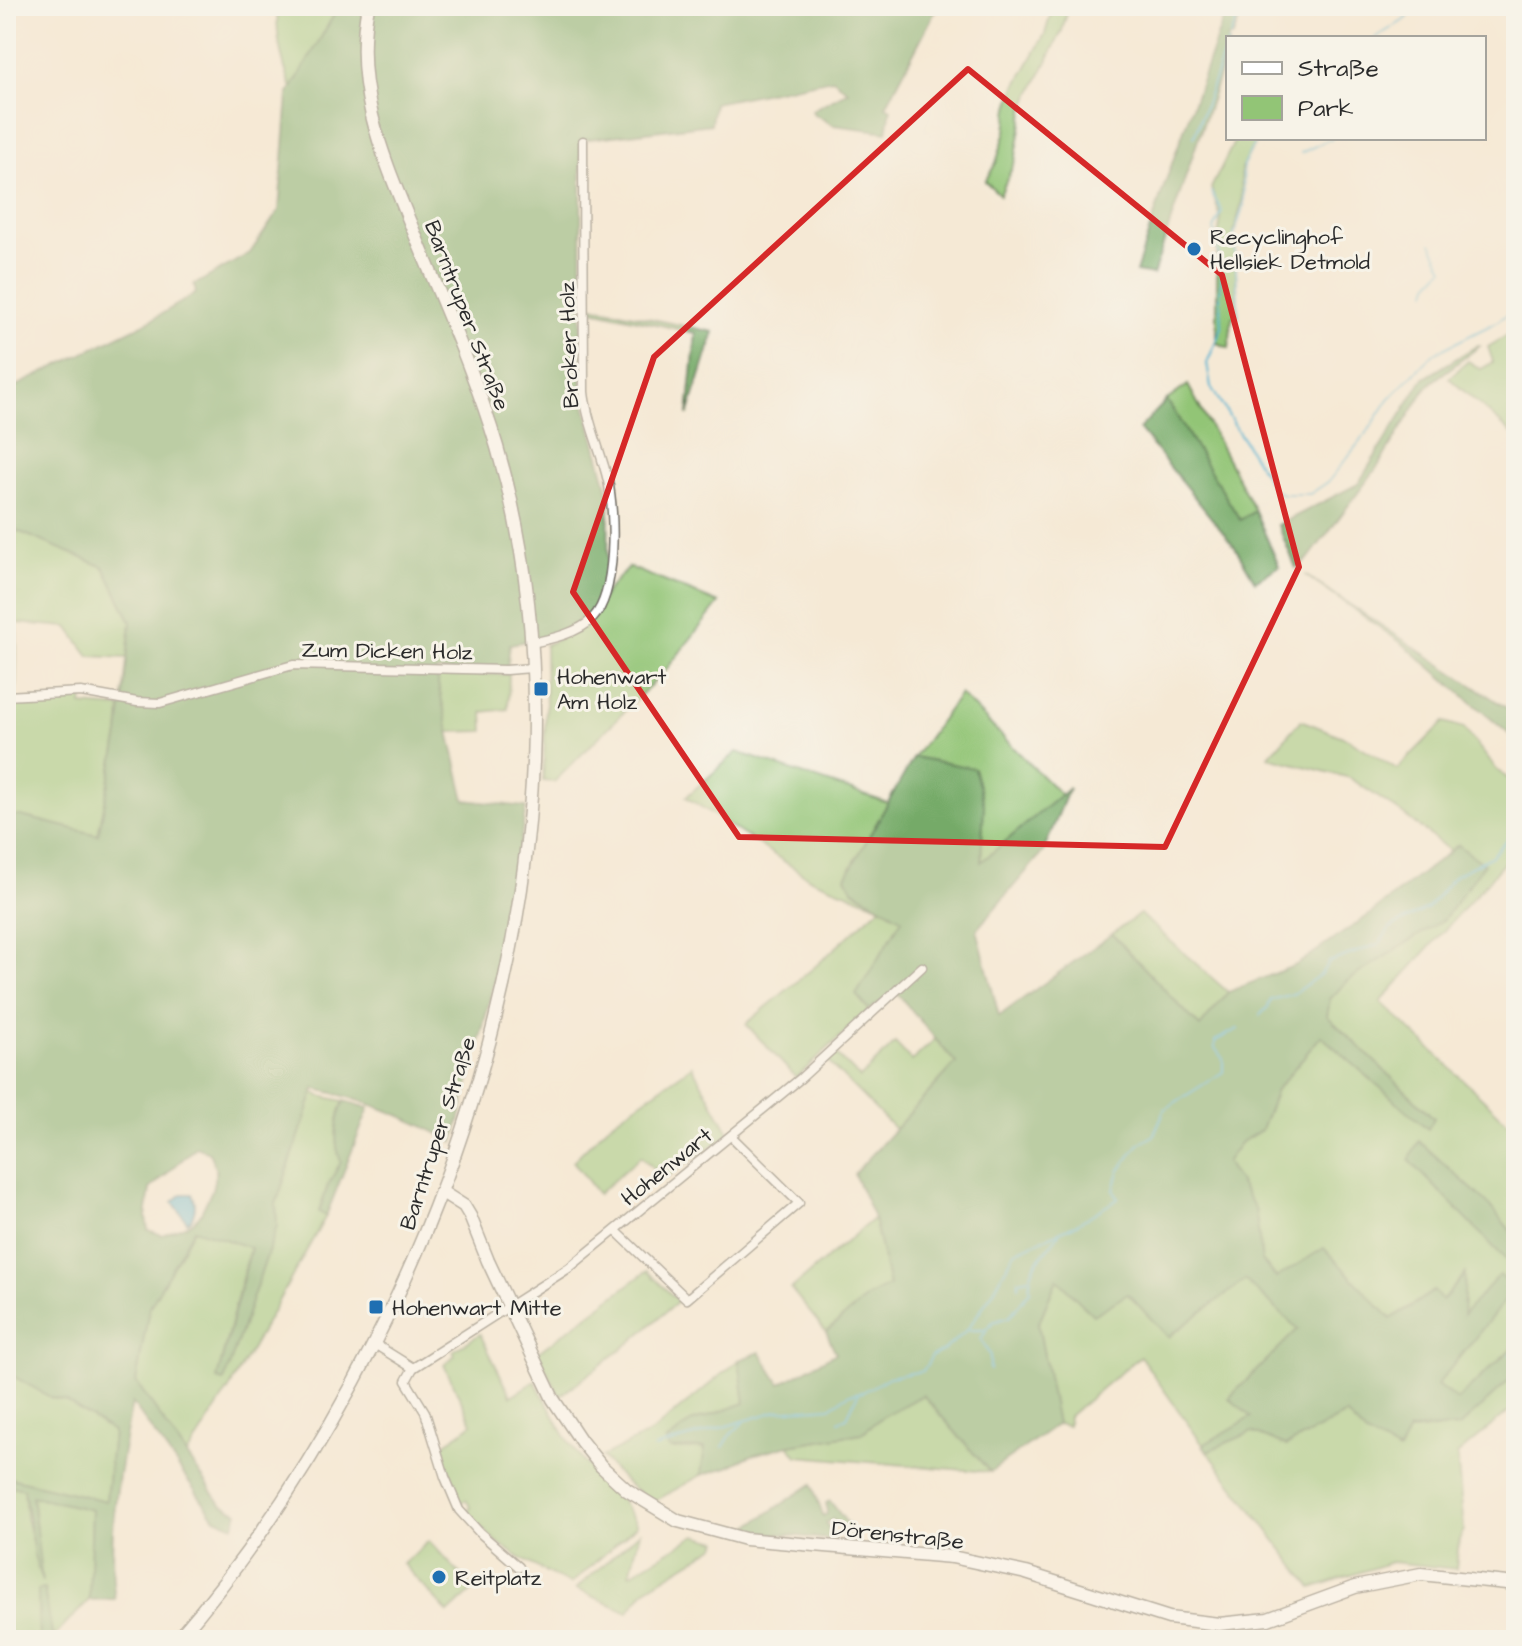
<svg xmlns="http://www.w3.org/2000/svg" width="1522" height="1646" font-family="'Architects Daughter',sans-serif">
<rect width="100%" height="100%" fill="#f7f3e8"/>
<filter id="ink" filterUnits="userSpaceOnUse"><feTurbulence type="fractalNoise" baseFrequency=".0125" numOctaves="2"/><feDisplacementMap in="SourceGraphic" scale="16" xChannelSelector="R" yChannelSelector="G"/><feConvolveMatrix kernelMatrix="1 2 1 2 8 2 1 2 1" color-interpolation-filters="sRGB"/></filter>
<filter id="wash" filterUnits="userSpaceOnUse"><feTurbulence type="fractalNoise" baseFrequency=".006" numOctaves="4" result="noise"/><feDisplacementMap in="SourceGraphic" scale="32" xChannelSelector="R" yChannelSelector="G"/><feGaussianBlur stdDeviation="1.8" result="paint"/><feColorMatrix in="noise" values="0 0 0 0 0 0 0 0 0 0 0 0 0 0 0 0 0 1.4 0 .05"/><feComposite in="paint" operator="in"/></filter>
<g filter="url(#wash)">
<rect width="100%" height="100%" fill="#f5e9d5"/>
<g fill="#92c576" stroke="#5e7850" stroke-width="2">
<path d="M278 6H339L292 89C282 63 275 34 278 6Z"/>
<path d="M1053 6H1069L1062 31 1025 106 1015 161 1000 195 985 181 996 163 1006 131 1009 107 1015 88 1045 34Z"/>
<path d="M1236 138H1258L1241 168 1242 203 1234 231 1238 316 1232 317 1229 348 1217 343V243L1221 218 1211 188Z"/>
<path d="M1516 330V437L1449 378 1468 361 1481 369 1493 362 1488 347Z"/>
<path d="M1188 385 1255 511 1240 520 1167 400Z"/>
<path d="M6 526 104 567 131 622 127 658 89 656 68 627 17 623 16 691 6 692Z"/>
<path d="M629 567 719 603 665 671 554 782 543 781 546 705 545 645 584 628 608 589Z"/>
<path d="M509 674 508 709 483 712 484 731 449 732 436 676Z"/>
<path d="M960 694 1061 795 981 863 984 804 974 769 914 757Z"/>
<path d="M83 697 82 705 121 708 119 735 98 835 21 816H6V704Z"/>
<path d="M1301 720 1348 739 1397 769 1444 722 1464 728 1497 770 1511 781H1516V849L1381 1002 1516 1130V1237L1487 1203 1420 1142 1494 1245 1516 1270V1344L1457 1400 1437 1385 1515 1287 1463 1316 1464 1275 1442 1301 1433 1291 1391 1319 1324 1249 1277 1278 1262 1261 1254 1208 1226 1162 1240 1143 1261 1130 1276 1090 1321 1035 1427 1128 1434 1118 1327 1016 1330 999 1346 981 1444 919 1458 845 1450 851 1403 814 1350 778 1268 757Z"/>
<path d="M737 752 888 803 846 877 853 890 902 919 857 995 869 1010 796 1078 746 1024 818 964 881 906 811 879 686 797Z"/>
<path d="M1140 914 1228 992 1200 1027 1112 934Z"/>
<path d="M935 1039 956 1063 895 1129 826 1060 834 1052 860 1078 895 1043 912 1061Z"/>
<path d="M692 1066 730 1134 664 1179 641 1156 598 1194 573 1161 612 1122Z"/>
<path d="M314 1092 320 1096 344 1101C336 1120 333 1141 341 1162L328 1185 319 1211 326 1216 230 1387 187 1455 136 1382 149 1308 194 1229 252 1248 248 1254 217 1378 224 1381 277 1226 276 1204Z"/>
<path d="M874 1218 889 1286 870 1295 826 1332 791 1289Z"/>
<path d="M647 1271 678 1301 631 1342 560 1396 537 1353Z"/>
<path d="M1057 1279 1128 1294 1169 1337 1245 1279 1299 1330 1229 1398 1252 1417 1203 1445 1140 1356 1069 1416 1068 1426 1057 1424 1038 1324Z"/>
<path d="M480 1334 511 1396 535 1381 565 1436 583 1461 617 1493 637 1525 571 1584C528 1564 498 1549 466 1512L471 1508 466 1500 460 1503 441 1446 469 1427 472 1423 444 1365 455 1355 453 1351Z"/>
<path d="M739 1360 745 1403 691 1422 666 1442 671 1449 705 1448 701 1475 653 1502 625 1482 602 1457 652 1432Z"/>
<path d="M6 1372 52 1398 65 1401 113 1432 106 1501 6 1477Z"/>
<path d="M1516 1374V1405L1457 1455 1464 1530 1459 1540 1456 1569 1391 1562 1312 1588 1207 1451 1252 1432 1286 1446 1346 1414 1366 1435 1459 1427Z"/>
<path d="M923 1395 990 1472 797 1456 789 1445 862 1433 883 1416Z"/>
<path d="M6 1485 24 1488 26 1518 41 1577 32 1496 92 1510 89 1600 53 1638 44 1590H38L39 1640H6Z"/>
<path d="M640 1532 630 1574 696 1535 718 1541 716 1546 646 1589 628 1612 576 1589Z"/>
<path d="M429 1541 474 1589 448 1613 403 1564Z"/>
</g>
<g fill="#75aa67" stroke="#506a49" stroke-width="2" fill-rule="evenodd">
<path d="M339 6H938L886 106 891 109 887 132 833 125 813 113 812 110 848 91 833 79 714 103 711 124 581 140 582 393 609 494 608 563 604 591 598 606 588 620 540 639 510 644 507 671H435L465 800 526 807 502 951 454 1142C410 1118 365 1099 315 1089L276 1204 277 1226 224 1381 217 1379 251 1248 194 1229 149 1308 136 1382 221 1504 238 1512 234 1526 215 1518 132 1403C120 1464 106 1538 115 1599L89 1600 92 1510 32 1496 42 1582 34 1555 24 1489 6 1485V1477L106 1501 113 1432 65 1401 52 1398 6 1372V816H21L98 835 119 735 131 622 104 567 6 526V391L153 319 196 293 194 285 250 253 279 210 288 95ZM196 1147 209 1152 216 1171 212 1190 200 1215 192 1223 162 1235 148 1230 146 1217 150 1189Z"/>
<path d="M1228 6H1245L1232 38H1228V49L1153 275 1136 272 1165 183Z"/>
<path d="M587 305 714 332 688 415 696 333 587 309Z"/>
<path d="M1478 345 1480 346 1432 382 1422 394 1379 465 1308 559 1296 568 1278 525 1358 484 1423 379Z"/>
<path d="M1167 400 1240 520 1255 511 1279 566 1255 581 1235 547 1139 429Z"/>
<path d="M1305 575 1516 714V740L1403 644Z"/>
<path d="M914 757 974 768 984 804 981 862 1069 788 1043 852 977 929 999 1016 1112 934 1200 1027 1228 992 1296 965 1369 915 1458 845 1484 864 1444 919 1347 981 1330 999 1327 1016 1434 1118 1428 1129 1321 1036 1276 1090 1261 1130 1240 1143 1226 1162 1255 1208 1262 1261 1276 1278 1324 1248 1391 1319 1434 1291 1442 1301 1465 1274 1463 1315 1499 1275 1516 1287 1437 1385 1457 1400 1516 1344V1374L1459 1427 1409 1430 1399 1452 1366 1435 1346 1414 1286 1446 1252 1432 1207 1451 1203 1445 1251 1417 1229 1398 1298 1329 1245 1280 1168 1337 1128 1294 1093 1315 1057 1279 1038 1324 1057 1424 990 1472 923 1395 883 1416 862 1433 789 1445 749 1456 728 1467 701 1475 705 1448 670 1449 666 1442 691 1422 745 1403 739 1360 760 1352 780 1384 836 1353 826 1332 870 1295 889 1286 874 1218 854 1174 956 1063 896 992 869 1010 856 995 902 919 853 889 846 877Z"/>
<path d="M344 1101 369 1108 326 1216 319 1212 328 1185 341 1162C333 1141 336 1120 344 1101Z"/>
<path d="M1419 1141 1487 1203 1516 1237V1270L1409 1160Z"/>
<path d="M812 1484 823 1516 827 1514 826 1503 830 1501 854 1532 847 1535 833 1519 826 1523 834 1540 743 1530Z"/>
<path d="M44 1589 53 1640H39L38 1590Z"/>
</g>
<path fill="#54b4d2" stroke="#40707e" stroke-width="2" d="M182 1194H192C197 1203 195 1211 191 1220L187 1222 173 1202Z"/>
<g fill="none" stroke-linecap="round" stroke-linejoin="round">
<g stroke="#54b4d2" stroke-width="2">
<path d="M1230 38 1243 6"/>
<path d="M1375 38 1406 19 1417 6"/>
<path d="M1194 137 1228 42"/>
<path d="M1301 153 1332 138"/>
<path d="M1211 192 1222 211 1214 229 1222 274 1220 294 1222 327 1207 363 1211 387 1274 490 1283 494H1310L1328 482 1369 430 1389 399 1433 354 1495 323 1516 308"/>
<path d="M1427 291 1429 284 1444 268 1431 243"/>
<path d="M1239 318 1234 235 1244 205 1243 165 1257 138"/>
<path d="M1260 1015 1268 1007 1271 1000 1293 994 1321 974 1329 962 1379 944 1390 928 1428 908 1454 876 1492 856 1516 830"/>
<path d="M1019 1286V1280L1028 1278"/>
<path d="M968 1330H986L993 1322 1009 1317 1030 1291C1027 1264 1046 1254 1060 1232"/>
<path d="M986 1331 981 1339 990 1356V1370"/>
<path d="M1510 1355 1516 1348"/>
<path d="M839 1421 847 1417 858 1394"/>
<path d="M723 1447 732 1433 745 1421"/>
<path d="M654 1448 777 1411 830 1407 850 1394 863 1392 889 1377 923 1371 932 1356 944 1350 967 1330 993 1292 1015 1252 1075 1225 1118 1199 1114 1190 1119 1171 1138 1145 1153 1136 1165 1109 1223 1072V1059L1215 1048V1041L1238 1029"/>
</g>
</g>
</g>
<g filter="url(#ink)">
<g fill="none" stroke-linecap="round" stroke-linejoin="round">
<defs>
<g id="street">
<path d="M531 643C551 639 579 633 593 618 617 593 615 513 608 481 601 450 587 423 584 392L583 141"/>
<path d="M6 696 81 692 137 702 160 703 293 665 506 670 532 668"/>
<path d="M616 1231 687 1299 799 1203 731 1136"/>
<path d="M373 1343 413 1368 406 1381 425 1412 445 1477 459 1510 479 1532 519 1567"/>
<path d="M413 1368 569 1268 801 1078 922 967"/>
</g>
<g id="secondary">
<path d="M442 1192 464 1206 470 1216 488 1261 553 1399 581 1441 601 1466 627 1490 678 1521 745 1539 952 1557 1026 1573 1169 1618 1219 1624 1268 1619 1355 1587 1421 1574 1516 1584"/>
<path d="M177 1640C439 1338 614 842 497 447 476 377 446 310 418 242 387 165 351 91 368 6"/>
</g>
</defs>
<use href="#street" stroke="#726e66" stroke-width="11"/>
<use href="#secondary" stroke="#726e66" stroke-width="15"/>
<use href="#street" stroke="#fff" stroke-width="8"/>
<use href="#secondary" stroke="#fff" stroke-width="12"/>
</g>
</g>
<path d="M0 0H1522V1646H0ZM968 69 1222 275 1299 567 1165 847 739 837 573 592 654 357Z" fill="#f5e9d5" fill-opacity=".55" fill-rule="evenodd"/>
<path fill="none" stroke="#d62828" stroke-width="6" stroke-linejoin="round" d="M968 69 1222 275 1299 567 1165 847 739 837 573 592 654 357Z"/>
<g fill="#1f6fb2" stroke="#f7f3e8" stroke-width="3">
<circle cx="1194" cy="249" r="8"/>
<rect x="533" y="681" width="16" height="16" rx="4"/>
<rect x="368" y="1299" width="16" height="16" rx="4"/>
<circle cx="439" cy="1577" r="8"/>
</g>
<g text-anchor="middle" stroke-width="6" stroke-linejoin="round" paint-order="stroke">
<g font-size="22" fill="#2b2b2b" stroke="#f7f3e8" text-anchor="start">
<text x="1210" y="244">Recyclinghof<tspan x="1210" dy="25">Hellsiek Detmold</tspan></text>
<text x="557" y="684">Hohenwart<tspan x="557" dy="25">Am Holz</tspan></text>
<text x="392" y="1315">Hohenwart Mitte</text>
<text x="455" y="1585">Reitplatz</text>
</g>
<g font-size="22" fill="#2b2b2b" stroke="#f7f3e8">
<text transform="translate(468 315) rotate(69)" y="8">Barntruper Straße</text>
<text transform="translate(568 345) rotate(-92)" y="8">Broker Holz</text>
<text transform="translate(387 650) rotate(1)" y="8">Zum Dicken Holz</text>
<text transform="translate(437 1133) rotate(-72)" y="8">Barntruper Straße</text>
<text transform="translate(666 1166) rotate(-39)" y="8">Hohenwart</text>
<text transform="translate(898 1534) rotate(6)" y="8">Dörenstraße</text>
</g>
</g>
<rect width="1522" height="1646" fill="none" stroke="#f7f3e8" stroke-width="32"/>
<rect x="1226" y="36" width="260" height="104" fill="#f7f3e8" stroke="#a5a39c" stroke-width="2"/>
<rect x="1242" y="62" width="40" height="12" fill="#ffffff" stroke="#a5a39c" stroke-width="2"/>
<text x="1298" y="76" font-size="24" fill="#2b2b2b">Straße</text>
<rect x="1242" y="96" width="40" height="24" fill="#92c576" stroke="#a5a39c" stroke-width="2"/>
<text x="1298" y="116" font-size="24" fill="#2b2b2b">Park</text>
</svg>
